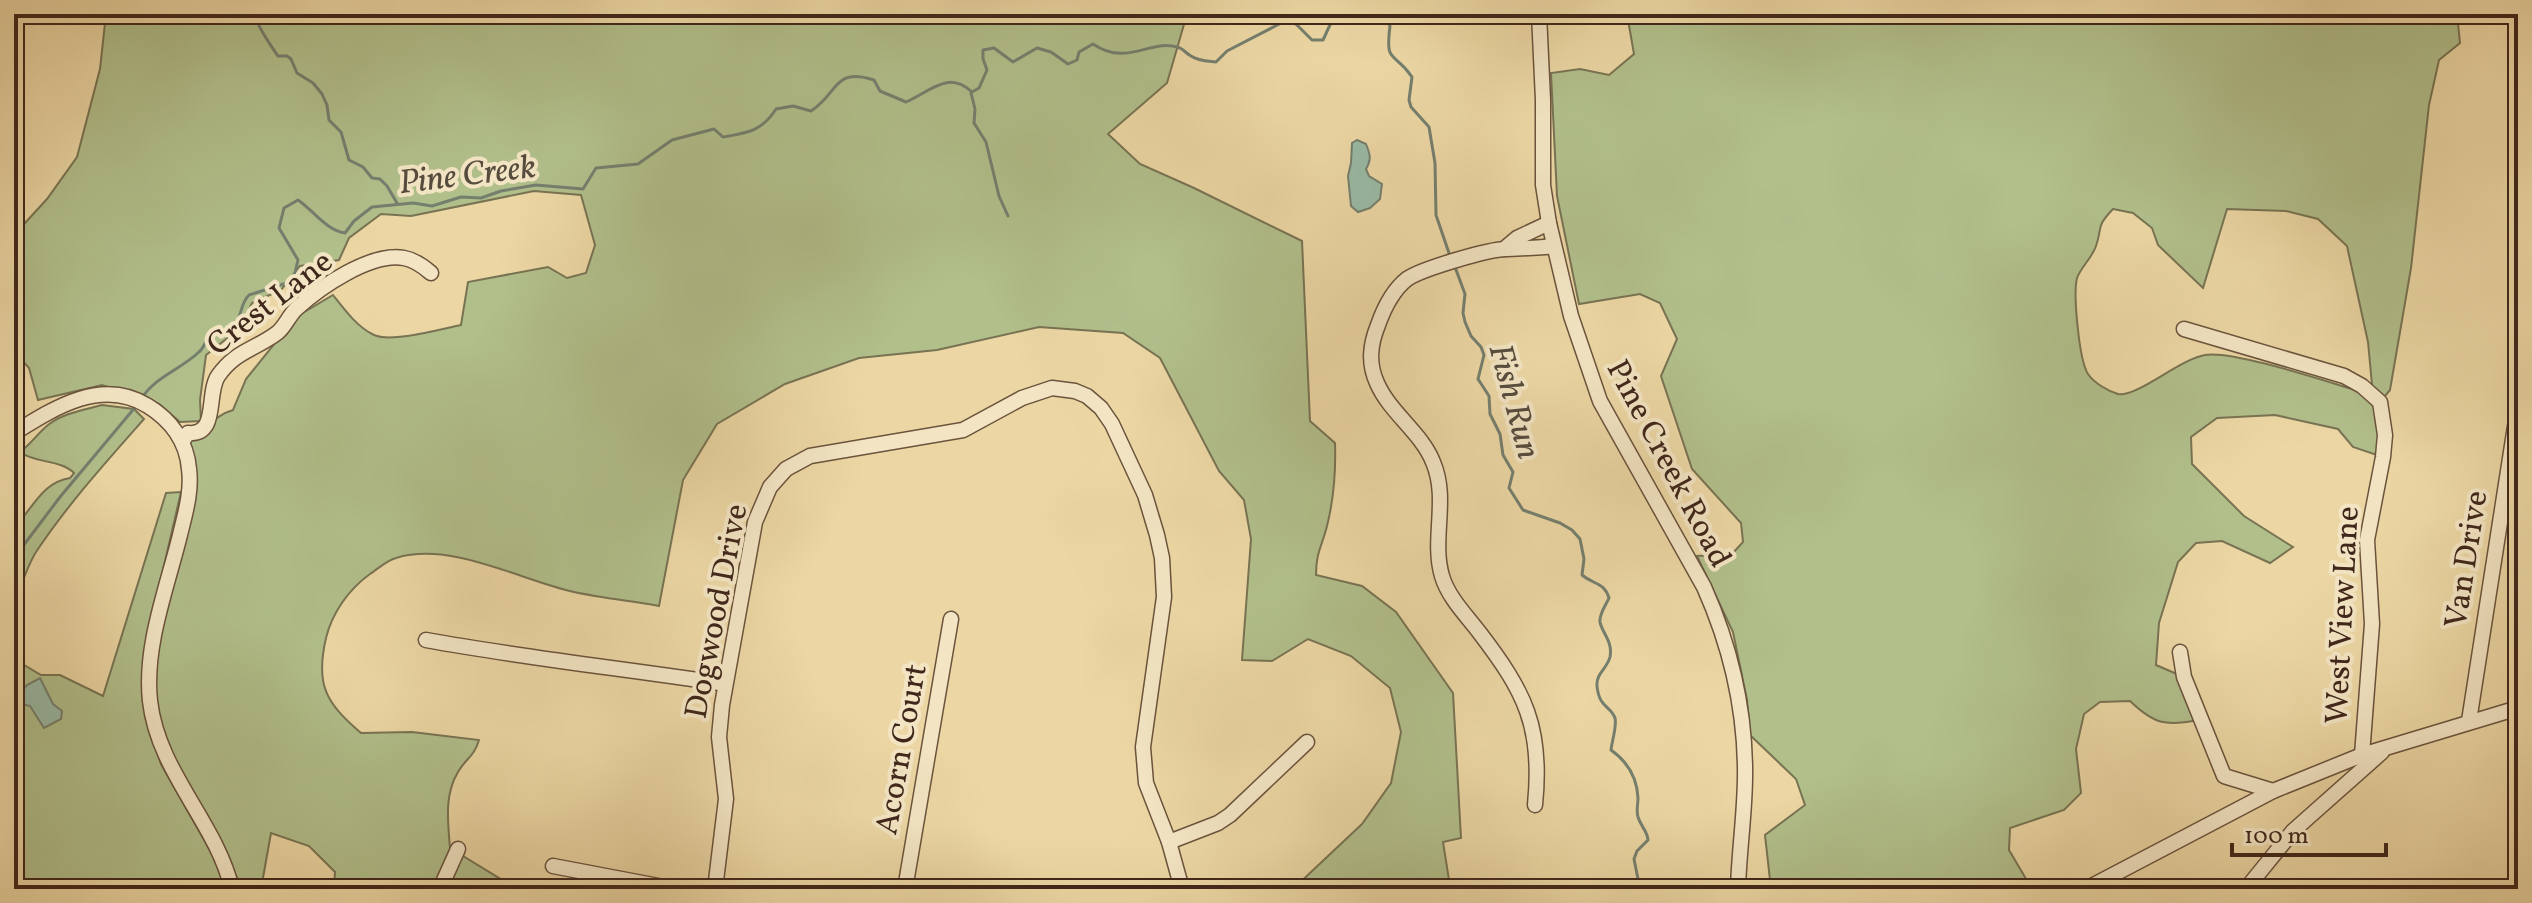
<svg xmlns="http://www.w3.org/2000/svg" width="2532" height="903" font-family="Vollkorn,serif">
<rect width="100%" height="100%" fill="#ecd7a4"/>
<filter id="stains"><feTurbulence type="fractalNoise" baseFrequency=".0025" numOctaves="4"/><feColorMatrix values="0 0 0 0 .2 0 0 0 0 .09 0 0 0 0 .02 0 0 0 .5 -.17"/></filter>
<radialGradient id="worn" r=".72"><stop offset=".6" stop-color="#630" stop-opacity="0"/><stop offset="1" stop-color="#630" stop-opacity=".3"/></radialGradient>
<g fill="#b1bf8b" stroke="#787353" stroke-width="2" fill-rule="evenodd">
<path d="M106 14H1187L1167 83 1108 134 1140 164 1194 188 1302 241 1310 421 1335 443C1336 472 1334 498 1327 526 1322 546 1316 552 1316 575L1362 586 1396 612 1453 693 1461 838 1443 842 1449 880 1454 889H1293L1362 824 1391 783 1401 732 1390 688 1351 656 1308 639 1272 661 1242 660 1251 539 1244 500 1219 471 1160 358 1123 333 1039 327 937 350 859 358 785 384 717 424 683 480 659 606C631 601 602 598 574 592 520 580 451 541 396 558 387 560 378 569 370 574 349 589 332 613 326 638 315 685 326 703 361 733L412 732 479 740C474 757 466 758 458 772 444 795 448 822 450 848L517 889H334L335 872 309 846 271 833 261 889H238V880L213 832 175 766 159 721 152 689 161 628 186 529 188 442C209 432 209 417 233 410L246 379 296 317 333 295C344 309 357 327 374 335 392 343 441 329 461 325L468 282 548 267 567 278 586 273 595 245 581 195 534 191 411 216 381 214 349 238 339 260 300 266 281 290 252 303 240 328 206 355 200 400 201 421 180 422 159 404 102 385 38 400 29 368 14 351V235L47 199 77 157 100 69Z"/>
<path d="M1627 14H2457L2460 43 2439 60 2429 105 2411 268 2390 390 2380 402 2383 457 2353 447 2338 429 2275 415 2217 418 2191 437 2192 464 2244 516 2293 547 2270 563 2222 541 2196 543 2178 562 2159 623 2156 665 2184 677 2199 720C2166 726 2155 725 2130 701L2100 702 2084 714 2076 749 2081 793 2064 810 2010 828 2009 850 2032 889H1771L1765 835 1805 805 1796 779 1750 735 1747 700 1733 632 1697 556 1732 554 1743 542 1741 523 1692 469 1661 376 1677 339 1660 303 1640 294 1579 304 1557 196 1551 73 1580 69 1609 75 1634 54ZM2113 209 2133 213 2152 228 2158 245 2203 288 2227 209 2286 211 2318 219 2347 246 2368 342 2373 395 2362 386 2352 389C2322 380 2231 350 2205 355 2180 359 2136 398 2118 394 2108 391 2094 383 2088 374 2079 360 2073 294 2077 278 2081 267 2092 258 2096 246 2103 226 2095 228 2113 209Z"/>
<path d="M102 405 134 409 144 419C106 462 68 504 36 552 27 566 24 583 14 597 14 585 11 569 14 558 18 541 27 544 20 521 36 502 45 482 70 478L74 473C60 459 36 464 20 452 31 444 38 433 48 425 63 413 84 410 102 405Z"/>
<path d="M181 492 151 622 142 693 146 716 161 764 224 875 226 889H14V659L41 675H60L103 696 166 493Z"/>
</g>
<g fill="#99baa5" stroke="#757f6e" stroke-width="2">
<path d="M1357 140 1366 144C1370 154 1372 159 1366 169L1369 176 1382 184 1380 199 1370 208 1358 212 1351 206 1348 176 1351 163 1352 143Z"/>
<path d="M40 678 53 704 62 711 61 719 44 728 30 706 14 702 27 685Z"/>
</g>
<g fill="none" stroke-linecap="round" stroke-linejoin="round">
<g stroke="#757f6e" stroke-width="3">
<path d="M254 14C258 28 269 43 278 56H287L291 59 297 73 313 83 322 94 327 105 329 120 341 132 349 160 363 167 372 178 380 179 387 186 397 203"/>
<path d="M1382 14 1390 26C1385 66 1394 50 1412 77L1409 100 1411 107 1429 127 1435 163 1436 215 1450 256"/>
<path d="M971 93 975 109 974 123 986 142 999 196 1008 216"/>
<path d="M1455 267 1465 294 1463 313 1465 322 1471 336 1481 347 1484 355 1478 379 1489 396 1490 414 1500 434 1503 455 1513 472 1509 488 1523 510 1560 523 1572 530 1580 539 1584 559 1582 575C1594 585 1604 582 1609 598 1606 605 1599 614 1600 622 1602 633 1613 641 1610 657 1607 669 1596 673 1597 686 1599 708 1611 706 1615 718 1617 726 1612 741 1611 750 1628 762 1637 777 1638 798 1638 805 1636 810 1638 817 1641 827 1647 830 1648 840L1637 851 1634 859 1640 889"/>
<path d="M141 399C156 376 180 370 199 352 204 348 205 341 210 337 216 332 227 333 233 328 242 318 240 303 249 295L293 281 298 260 279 228 284 208 298 200C314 211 326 230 345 233L354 221 372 207 413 203 432 206 461 197 481 198 501 191 536 185 583 189 596 168 638 164 672 140 714 129 723 137C748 133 762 131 776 109L793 106 811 111C839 93 833 67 874 80L880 91 906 102C931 91 948 70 972 92L979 88 987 70 983 59V50L994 48 1013 62 1037 48 1051 52 1068 64 1077 60 1079 52 1093 44C1128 68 1151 37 1180 48 1184 50 1187 54 1191 56 1198 61 1207 61 1216 62L1227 51 1283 22 1296 24 1312 40H1323L1335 14"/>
<path d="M14 558 60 497 137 405"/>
</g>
<defs>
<g id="minor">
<path d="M1539 14 1543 100V185L1549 223 1571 316 1600 401 1704 587C1729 643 1744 705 1745 766 1746 807 1739 848 1738 889"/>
<path d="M1504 249 1517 238 1549 223"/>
<path d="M2184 329 2344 376 2362 386 2380 402 2385 435 2383 457 2367 540 2372 624 2362 755"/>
<path d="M14 433C54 408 102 377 148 406 171 420 187 442 189 469 192 492 185 514 180 535 167 588 144 646 150 701 158 772 216 822 232 889"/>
<path d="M182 442 188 433C219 436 206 394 218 376 235 351 256 349 277 333 285 327 288 317 296 309 320 287 371 252 404 258 415 260 423 266 431 273"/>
<path d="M426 640C525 658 626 669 725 684"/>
<path d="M2180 652 2184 677 2224 776 2273 791"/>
<path d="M2469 721 2518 407"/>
<path d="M1535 805C1543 727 1525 692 1479 632 1466 615 1448 597 1442 576 1431 539 1449 499 1433 462 1421 432 1390 413 1377 383 1368 363 1370 345 1378 325 1384 308 1393 290 1407 279 1421 269 1489 249 1506 249 1522 248 1538 248 1554 246"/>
<path d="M1169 842 1218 823 1230 815 1307 742"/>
<path d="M553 866 674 889"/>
<path d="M440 889 458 849"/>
<path d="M715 889 726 799 719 737 722 705 755 522 770 487 786 469 810 456 963 430 1022 398 1052 388 1075 391 1087 396 1101 408 1112 424 1145 495 1157 535 1162 558 1164 597 1143 747 1146 783 1169 842 1182 889"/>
<path d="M905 889 951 619"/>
<path d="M2086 889 2273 791 2362 755 2518 708"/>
<path d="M2246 889 2293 831 2382 752"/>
</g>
</defs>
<use href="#minor" stroke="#6b533d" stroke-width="17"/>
<use href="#minor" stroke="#f3e5c4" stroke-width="14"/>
</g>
<g text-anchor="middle" stroke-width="8" stroke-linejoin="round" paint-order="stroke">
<g font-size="32" fill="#40271b" stroke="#f3e5c4">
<text transform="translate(269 302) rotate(-38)" y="11">Crest Lane</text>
<text transform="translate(1670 463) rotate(62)" y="11">Pine Creek Road</text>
<text transform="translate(2465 559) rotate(-81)" y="11">Van Drive</text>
<text transform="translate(715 611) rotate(-79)" y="11">Dogwood Drive</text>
<text transform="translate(2341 615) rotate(-87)" y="11">West View Lane</text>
<text transform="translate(900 749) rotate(-80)" y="11">Acorn Court</text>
</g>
<g font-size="34" font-style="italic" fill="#564c3e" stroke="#f3e5c4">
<text transform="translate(467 173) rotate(-7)" y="12">Pine Creek</text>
<text transform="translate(1516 401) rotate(75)" y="12">Fish Run</text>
</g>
</g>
<rect width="2532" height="903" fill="none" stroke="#ecd7a4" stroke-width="48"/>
<rect x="16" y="16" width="2500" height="871" fill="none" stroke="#40271b" stroke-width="4"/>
<rect x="24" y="24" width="2484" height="855" fill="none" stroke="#40271b" stroke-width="2"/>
<path d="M2232 843v12h154v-12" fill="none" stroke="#40271b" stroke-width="4"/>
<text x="2244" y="843" font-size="24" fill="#40271b" stroke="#f3e5c4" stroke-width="6" paint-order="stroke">100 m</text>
<rect width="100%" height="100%" filter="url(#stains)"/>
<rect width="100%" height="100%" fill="url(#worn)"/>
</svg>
